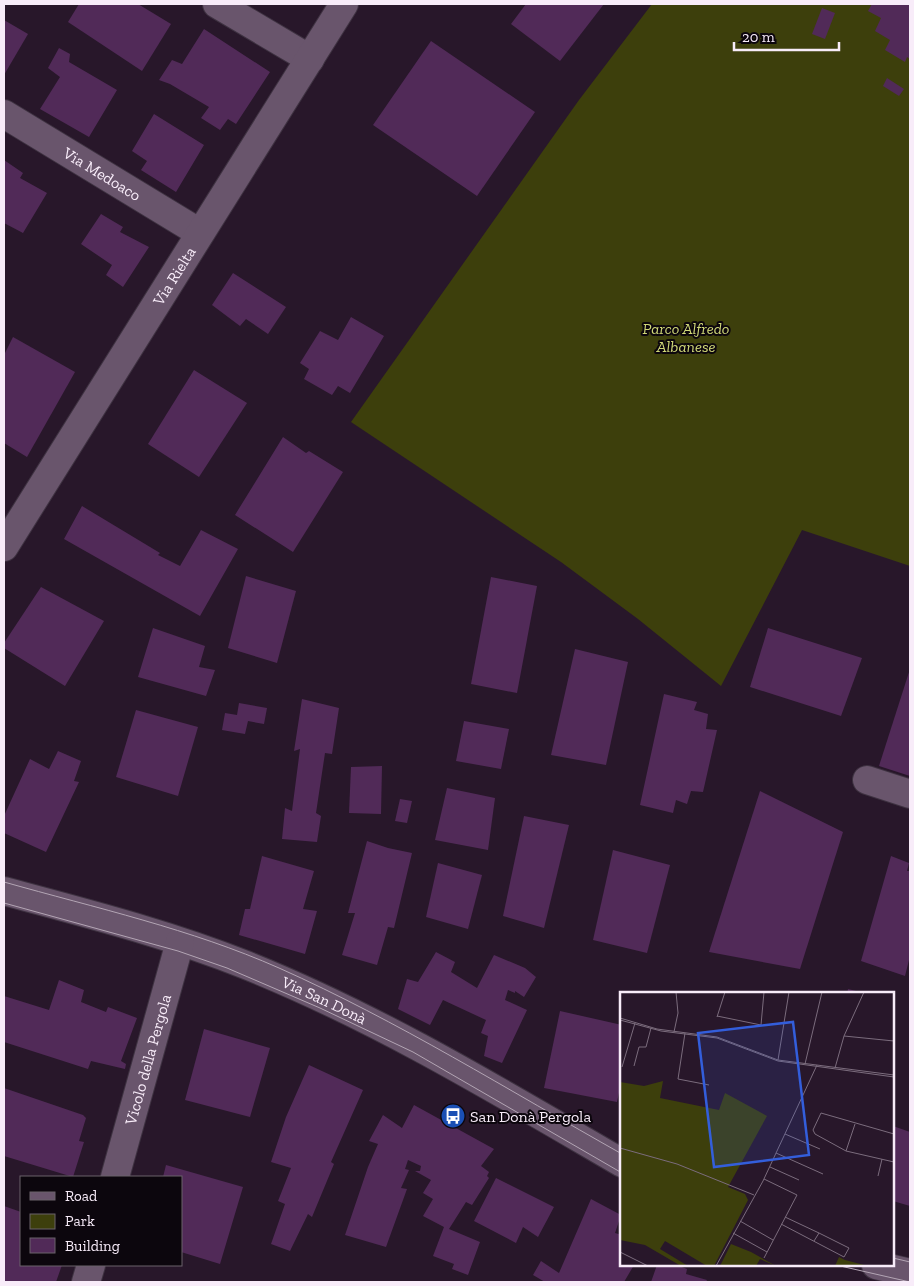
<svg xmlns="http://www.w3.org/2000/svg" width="914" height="1286" font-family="'Zilla Slab',serif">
<rect width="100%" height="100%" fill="#28172a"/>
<path fill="#3d3f0c" d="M652 4H910V566L802 530 721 686 638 619 561 562 351 422 579 100Z"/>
<g fill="#512a58">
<path d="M79 4H138L171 24 142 71 68 22Z"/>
<path d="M526 4H604L560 61 511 24Z"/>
<path d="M872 4H910V59L907 57 905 62 885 50 890 40 875 31 881 18 868 11Z"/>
<path d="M822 8 835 13 825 39 812 34Z"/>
<path d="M4 20 28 34 4 75Z"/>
<path d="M204 29 270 72 236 124 228 119 220 130 201 118 209 107 170 84 159 80 172 60 182 64Z"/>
<path d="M431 41 535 112 477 196 373 125Z"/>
<path d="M59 48 70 54 69 62 117 90 89 137 40 109 60 77 48 68Z"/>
<path d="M887 78 904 89 899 96 883 86Z"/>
<path d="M154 114 204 145 176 192 141 170 147 161 132 151Z"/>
<path d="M4 160 23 173 20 178 47 193 23 233 4 223Z"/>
<path d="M101 214 123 227 120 232 149 247 123 287 106 275 112 265 81 244Z"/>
<path d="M233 273 286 307 268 334 246 319 240 326 212 305Z"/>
<path d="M351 317 384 336 350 393 338 386 332 395 304 379 309 369 300 363 320 331 338 340Z"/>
<path d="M13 337 75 372 27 457 4 443V355Z"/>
<path d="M194 370 247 403 199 477 148 444Z"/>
<path d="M283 437 306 453 309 451 343 472 293 552 235 515Z"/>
<path d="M82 506 160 553 158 555 180 566 201 530 238 549 200 616 64 539Z"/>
<path d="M246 576 296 591 277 663 228 648Z"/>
<path d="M491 577 537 586 517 693 471 684Z"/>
<path d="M41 587 104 621 65 686 4 648V643Z"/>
<path d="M153 628 205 646 199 667 215 670 206 696 138 677Z"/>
<path d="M768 628 862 658 841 716 750 687Z"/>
<path d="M575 649 628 662 606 765 551 755Z"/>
<path d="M910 669V776L879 766Z"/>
<path d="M664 694 697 702 694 710 708 714 706 729 717 730 703 792 691 791 687 804 676 800 673 813 640 805Z"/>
<path d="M302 699 339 708 332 754 325 753 316 813 321 816 317 842 282 839 285 808 292 811 300 749 294 751Z"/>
<path d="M239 703 267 708 264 724 248 721 245 734 222 730 225 713 237 715Z"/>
<path d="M136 710 198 727 178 796 116 777Z"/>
<path d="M464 721 509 729 501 769 456 761Z"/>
<path d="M58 751 81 761 74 781 79 782 46 852 4 833V816L30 759 49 769Z"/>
<path d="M382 766 381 814 349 813 351 767Z"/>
<path d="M447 788 495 798 488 850 435 840Z"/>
<path d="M760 791 843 832 800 969 709 952Z"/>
<path d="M400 799 412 801 407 823 395 821Z"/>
<path d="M524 816 569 825 544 928 503 916Z"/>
<path d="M367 841 388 848 412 853 394 928 388 927 377 965 342 955 355 913H348Z"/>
<path d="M613 850 670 865 647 953 593 940Z"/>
<path d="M262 856 314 871 303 909 317 911 305 954 239 935 245 909H250Z"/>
<path d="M891 856 909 863 907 871H910V956L905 976 861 961Z"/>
<path d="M438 863 482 875 468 929 426 917Z"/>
<path d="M436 952 455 962 451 972 477 988 494 955 525 968 536 977 524 997 515 991V993L508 990 505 1000 527 1010 502 1063 484 1056 488 1036 481 1033 486 1020 443 1000 430 1025 398 1009 407 979 418 982Z"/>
<path d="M59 980 84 990 81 1002 106 1012 108 1007 137 1018 121 1061 126 1064 125 1069 91 1061 88 1069 4 1042V996L49 1010Z"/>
<path d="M848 989 864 993V994H847Z"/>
<path d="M560 1011 622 1025V1079L617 1102 544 1088Z"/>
<path d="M204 1029 270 1048 250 1117 185 1100Z"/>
<path d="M309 1065 363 1090 331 1162 334 1164 312 1217 308 1214 290 1251 271 1244 285 1204 278 1201 291 1168 271 1162 286 1117Z"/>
<path d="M4 1088 83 1115 86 1118 79 1141 84 1142 73 1177 4 1156Z"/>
<path d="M414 1105 494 1149 481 1166 489 1172 487 1176 489 1178 472 1205 466 1202 449 1229 480 1242 468 1275 452 1269 454 1264 433 1256 444 1227 423 1216 433 1199 423 1193 431 1180 415 1171H420L421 1166 408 1160 405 1169 409 1170 401 1188 407 1189 386 1247 345 1235 368 1167 378 1144 369 1141 383 1115 402 1128Z"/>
<path d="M893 1126 910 1132V1206L893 1201Z"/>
<path d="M166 1165 243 1187 220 1264 181 1252V1177H163Z"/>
<path d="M496 1178 554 1207 538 1237 523 1227 516 1243 474 1221Z"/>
<path d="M591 1199 621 1215 615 1233 622 1235V1265H634L624 1282H545L533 1275 541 1261 559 1273Z"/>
<path d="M4 1206 21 1212V1265H62L56 1282H4Z"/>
<path d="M657 1265H677L687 1269 686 1274 707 1280 706 1282H651Z"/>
</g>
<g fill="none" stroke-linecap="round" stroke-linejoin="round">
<defs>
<g id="minor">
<path d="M217 4 310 59"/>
<path id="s1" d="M4 114 200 233"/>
<path id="s2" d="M4 547 344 4"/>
<path d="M867 780 910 794"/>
<path id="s3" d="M4 891C86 913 168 934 246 965 378 1018 500 1092 622 1163"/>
<path id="s4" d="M115 1177 180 942"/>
<path d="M876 1265 910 1273"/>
<path d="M86 1282 91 1265"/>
</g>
</defs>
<use href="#minor" stroke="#3e3241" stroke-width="30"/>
<use href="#minor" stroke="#69556c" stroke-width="28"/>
<g stroke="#b3a5b4" stroke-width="1">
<path d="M4 882C96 908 191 929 279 968 398 1021 508 1090 622 1154"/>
<path d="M4 903 178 951 227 968 320 1008 413 1052 622 1173"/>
<path d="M893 1258 910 1262"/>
<path d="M836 1265 910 1282"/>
</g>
</g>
<defs>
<symbol id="bus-disc" viewBox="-11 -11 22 22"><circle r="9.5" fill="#1a4fb4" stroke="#0c060d"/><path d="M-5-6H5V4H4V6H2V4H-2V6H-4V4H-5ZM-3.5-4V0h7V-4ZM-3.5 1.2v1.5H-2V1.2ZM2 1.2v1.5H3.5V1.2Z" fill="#fff"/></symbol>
</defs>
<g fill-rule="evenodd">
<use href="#bus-disc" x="439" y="1102" width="28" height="28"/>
</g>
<g text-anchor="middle" stroke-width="4" stroke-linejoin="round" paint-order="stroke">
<g font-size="16" fill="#f8ecf9" stroke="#0c060d">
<text dy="6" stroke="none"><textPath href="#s1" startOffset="115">Via Medoaco</textPath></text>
<text dy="6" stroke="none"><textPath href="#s2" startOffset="320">Via Rielta</textPath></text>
<text dy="6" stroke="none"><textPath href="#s3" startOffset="339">Via San Donà</textPath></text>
<text dy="6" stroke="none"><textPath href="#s4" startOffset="122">Vicolo della Pergola</textPath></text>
</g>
<g font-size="16" font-style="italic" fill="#d0d878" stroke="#0c060d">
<text x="686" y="334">Parco Alfredo<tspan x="686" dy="18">Albanese</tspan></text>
</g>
<g font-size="16" fill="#f8ecf9" stroke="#0c060d" text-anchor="start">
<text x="470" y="1122">San Donà Pergola</text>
</g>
</g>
<g transform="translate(620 992)">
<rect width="274" height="274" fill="#28172a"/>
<path d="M43 89 40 106 99 118 105 101 147 124 108 195 125 202 128 208 94 274H87L45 249 40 257 68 274H61L25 253 0 248V90L24 94ZM111 252 131 260 156 274 140 267 136 274H100ZM219 265 225 268 248 274H215Z" fill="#3d3f0c"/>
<path fill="none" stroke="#7b6c7d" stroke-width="1" d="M97 24 141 33 144 0M97 25 105 0M0 26 37 37 97 45 158 68 274 83M0 28 41 39 97 46 158 69 274 85M54 40 58 21 56 0M65 41 58 87 89 93M224 44 274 49M158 68 169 0M185 72 202 0M14 74 19 55H26L31 36M2 75 15 31M215 76 224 44 244 0M165 142 200 157M274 142 201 121 193 138 195 142 226 159 274 170M0 156 57 172 134 203M226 159 235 132M156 161 203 182M150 175 179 188M258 184 262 167M165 225 199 241 194 249M120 229 153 248M161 232 224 265 229 256 199 241M113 241 147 260M0 260 28 274M144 266 177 203 144 187M96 274 143 189 197 73"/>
<path fill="#335edb" fill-opacity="0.15" stroke="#335edb" stroke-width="2.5" d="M173 30 189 163 94 175 78 41Z"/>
<rect width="274" height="274" fill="none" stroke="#f8ecf9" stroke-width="2.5"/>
</g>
<rect width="914" height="1286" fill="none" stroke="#f8ecf9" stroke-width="10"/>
<rect x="20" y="1176" width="162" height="90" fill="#0c060d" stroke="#6a626b"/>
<rect x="30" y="1192" width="25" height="8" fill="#69556c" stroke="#6a626b"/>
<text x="65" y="1201" font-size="15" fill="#f8ecf9">Road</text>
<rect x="30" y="1214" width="25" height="15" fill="#3d3f0c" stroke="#6a626b"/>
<text x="65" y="1226" font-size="15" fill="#f8ecf9">Park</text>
<rect x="30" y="1238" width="25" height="15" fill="#512a58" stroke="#6a626b"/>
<text x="65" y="1251" font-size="15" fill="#f8ecf9">Building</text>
<path d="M734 42v8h105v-8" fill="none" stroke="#f8ecf9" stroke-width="2.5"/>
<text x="742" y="42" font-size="15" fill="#f8ecf9" stroke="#0c060d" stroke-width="4" paint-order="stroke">20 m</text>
</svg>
